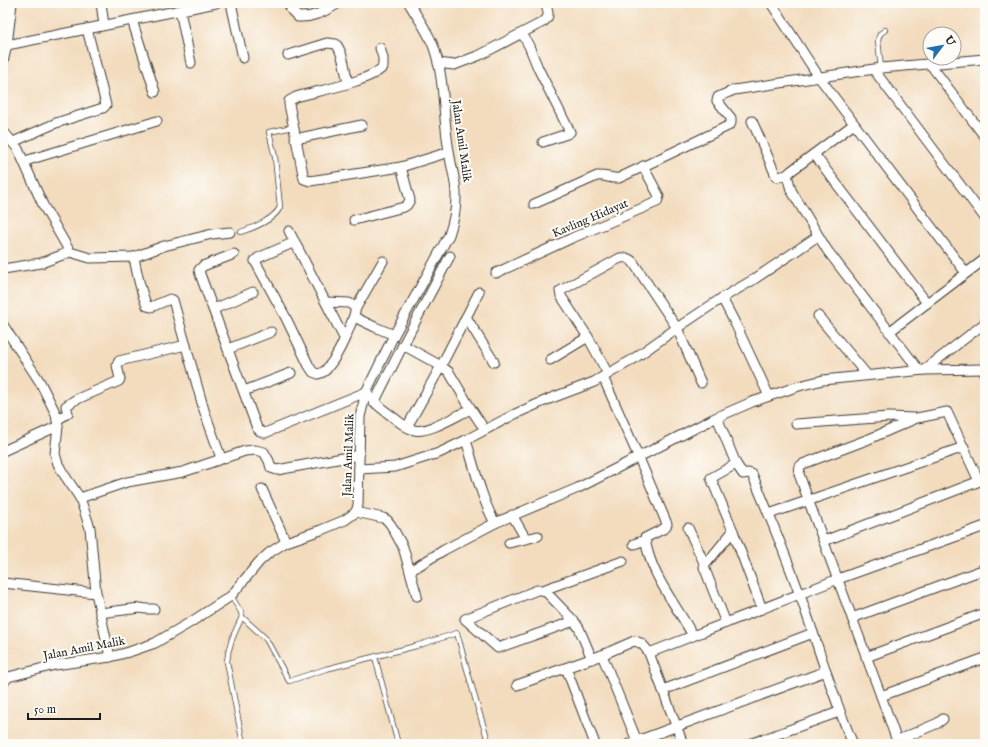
<svg xmlns="http://www.w3.org/2000/svg" width="988" height="747" font-family="'IM FELL English',serif">
<rect width="100%" height="100%" fill="#fdfcf7"/>
<filter id="ink" filterUnits="userSpaceOnUse"><feTurbulence type="fractalNoise" baseFrequency=".025" numOctaves="2"/><feDisplacementMap in="SourceGraphic" scale="8" xChannelSelector="R" yChannelSelector="G"/><feConvolveMatrix kernelMatrix="1 2 1 2 8 2 1 2 1" color-interpolation-filters="sRGB"/></filter>
<filter id="wash" filterUnits="userSpaceOnUse"><feTurbulence type="fractalNoise" baseFrequency=".012" numOctaves="4" result="noise"/><feDisplacementMap in="SourceGraphic" scale="16" xChannelSelector="R" yChannelSelector="G"/><feGaussianBlur stdDeviation="0.9" result="paint"/><feColorMatrix in="noise" values="0 0 0 0 0 0 0 0 0 0 0 0 0 0 0 0 0 1.4 0 .05"/><feComposite in="paint" operator="in"/></filter>
<g filter="url(#wash)">
<rect width="100%" height="100%" fill="#f3dcbe"/>
</g>
<g filter="url(#ink)">
<g fill="none" stroke-linecap="round" stroke-linejoin="round">
<defs>
<g id="service">
<path d="M881 68 878 40 880 34 885 30"/>
<path d="M241 232C253 228 275 219 280 207L275 157 269 132 293 127"/>
<path d="M231 596 241 612 242 617C235 632 228 645 227 662L243 744"/>
<path d="M242 617 266 639 289 681 326 669 416 646 457 633 477 705 489 744"/>
<path d="M375 657 398 744"/>
</g>
<g id="minor">
<path d="M101 3 104 25"/>
<path d="M231 3 243 58"/>
<path d="M288 3 292 11 298 17C314 18 325 11 339 3"/>
<path d="M771 3 819 77 966 273"/>
<path d="M180 11 191 63"/>
<path d="M132 20 155 92"/>
<path d="M522 33 529 46 538 68 570 132 567 134 543 142"/>
<path d="M7 45 216 3"/>
<path d="M380 48 383 58V67C369 82 317 91 296 97L289 101V104L304 179 310 181 401 167 449 152"/>
<path d="M288 55 327 43 336 44C344 54 345 71 348 83"/>
<path d="M3 62 7 45 12 3"/>
<path d="M438 63 454 65 480 55 543 22C551 17 548 11 545 3"/>
<path d="M930 64 985 137"/>
<path d="M874 70 985 218"/>
<path d="M752 121 765 150 776 176 778 177 787 175"/>
<path d="M854 124 791 171 787 175 791 190 827 250 919 370"/>
<path d="M3 131 18 149 43 205 70 252 90 258 134 257 164 246 212 234 230 232"/>
<path d="M295 139 362 125"/>
<path d="M13 142 56 123 103 108 106 105 87 29"/>
<path d="M814 154 927 303"/>
<path d="M25 161 157 121"/>
<path d="M534 204 597 176C605 175 611 179 619 178L728 126 731 123V118L719 103 717 101 718 97 734 90 881 68 985 59"/>
<path d="M354 220 404 207 407 205 410 200 401 167"/>
<path d="M289 231 344 338"/>
<path d="M295 242 258 258 255 261 286 318 309 366 313 372 318 374C322 373 326 371 328 367 339 355 352 324 356 308L349 303 326 302"/>
<path d="M234 254 203 266 199 270 200 274 257 428 260 431 265 433 366 392C374 403 382 409 393 417 399 422 406 428 414 430 428 434 457 415 471 409L481 424"/>
<path d="M134 257C137 274 140 290 147 306L151 307 170 299 173 300 204 410 221 458"/>
<path d="M3 269 41 263 70 252"/>
<path d="M496 273 572 238 657 202 659 196 643 166"/>
<path d="M722 298 735 323 769 396"/>
<path d="M356 308 383 261"/>
<path d="M214 309 253 292"/>
<path d="M818 316 867 375"/>
<path d="M354 317 375 327 394 335"/>
<path d="M466 317 494 362"/>
<path d="M3 325 40 382 56 414 58 426 55 454 58 464 63 473 80 498 90 528 96 593 110 657"/>
<path d="M889 332 985 259"/>
<path d="M403 345 450 256"/>
<path d="M228 349 271 332"/>
<path d="M550 360 588 337"/>
<path d="M924 370 985 369"/>
<path d="M608 374 588 337 561 296 560 291 620 258C626 257 629 258 633 262L677 328 701 383"/>
<path d="M603 377 639 458 667 524 665 528 645 538C650 575 676 604 693 636"/>
<path d="M244 391 291 373"/>
<path d="M374 403 403 345 441 366 407 427"/>
<path d="M471 409 449 372 441 366 479 292"/>
<path d="M717 417 736 464 711 478 733 531 762 609"/>
<path d="M57 420 68 413 66 406 75 400 119 381 120 379 117 365 119 361 186 345"/>
<path d="M796 424 889 417 914 418"/>
<path d="M466 440C474 466 482 500 495 523L578 488 713 419 752 402 799 386 823 380 924 370 985 323"/>
<path d="M3 451 58 426"/>
<path d="M736 464 743 474 748 473 752 474C769 514 785 554 800 595 818 645 832 695 853 744"/>
<path d="M359 469 395 467 439 453 466 440 515 414 549 399 594 382 632 360 677 328 722 298 753 280 818 236"/>
<path d="M262 489 286 542"/>
<path d="M80 498 127 482 183 472 245 451 255 450 264 452 269 461 271 468 277 470 359 455"/>
<path d="M356 512 383 518 387 520 391 525 403 547 417 596"/>
<path d="M769 514 964 447"/>
<path d="M512 515 526 539"/>
<path d="M688 528 705 565"/>
<path d="M824 541 985 479"/>
<path d="M509 543 538 536"/>
<path d="M634 544 645 540"/>
<path d="M410 571 444 550 495 523"/>
<path d="M3 583 96 593"/>
<path d="M543 590 623 561"/>
<path d="M100 613 140 608 146 609H154"/>
<path d="M852 618 985 569"/>
<path d="M574 621 547 593 543 590H537L465 619 498 648 574 621 579 628 592 659"/>
<path d="M726 623 704 567 705 565 733 531"/>
<path d="M649 653 838 579 985 526"/>
<path d="M602 655 637 741"/>
<path d="M866 657 985 613"/>
<path d="M566 668 595 744"/>
<path d="M3 683 8 677 28 672 55 665 110 657 129 652 155 643 191 622 231 596 259 562 269 553 286 542 321 530 345 520 356 512 358 505 360 417 366 392 394 335 449 235C453 223 456 212 456 199 457 183 451 167 449 151 443 119 445 82 435 51 430 33 418 19 409 3"/>
<path d="M517 685 602 655 634 641C642 642 645 647 649 653L683 744"/>
<path d="M663 690 813 633"/>
<path d="M881 696 985 658"/>
<path d="M896 741 938 723 943 719"/>
<path d="M629 744 826 671"/>
<path d="M750 744 839 712"/>
<path d="M898 744 881 696 809 502 799 474 800 466 803 464 869 439 917 418 947 412 979 481"/>
</g>
</defs>
<use href="#service" stroke="#3c3934" stroke-width="6"/>
<use href="#minor" stroke="#3c3934" stroke-width="11"/>
<use href="#service" stroke="#fff" stroke-width="4.5"/>
<use href="#minor" stroke="#fff" stroke-width="9"/>
</g>
</g>
<g text-anchor="middle" stroke-width="4" stroke-linejoin="round" paint-order="stroke">
<g font-size="12" fill="#1c1c1c" stroke="#fdfcf7">
<text transform="translate(462 141) rotate(82)" y="4">Jalan Amil Malik</text>
<text transform="translate(590 218) rotate(-23)" y="4">Kavling Hidayat</text>
<text transform="translate(348 455) rotate(-88)" y="4">Jalan Amil Malik</text>
<text transform="translate(84 648) rotate(-11)" y="4">Jalan Amil Malik</text>
</g>
</g>
<rect width="988" height="747" fill="none" stroke="#fdfcf7" stroke-width="16"/>
<g transform="translate(942 46) rotate(58)"><circle r="19" fill="#fdfcf7" stroke="#a3a29f"/>
<path d="M0-3L7 15L0 10L-7 15Z" fill="#1f6fb2"/>
<text y="-6" font-size="11" font-weight="bold" text-anchor="middle" fill="#1c1c1c">U</text>
</g>
<path d="M28 713v6h72v-6" fill="none" stroke="#1c1c1c" stroke-width="2"/>
<text x="34" y="713" font-size="12" fill="#1c1c1c" stroke="#fdfcf7" stroke-width="3" paint-order="stroke">50 m</text>
</svg>
